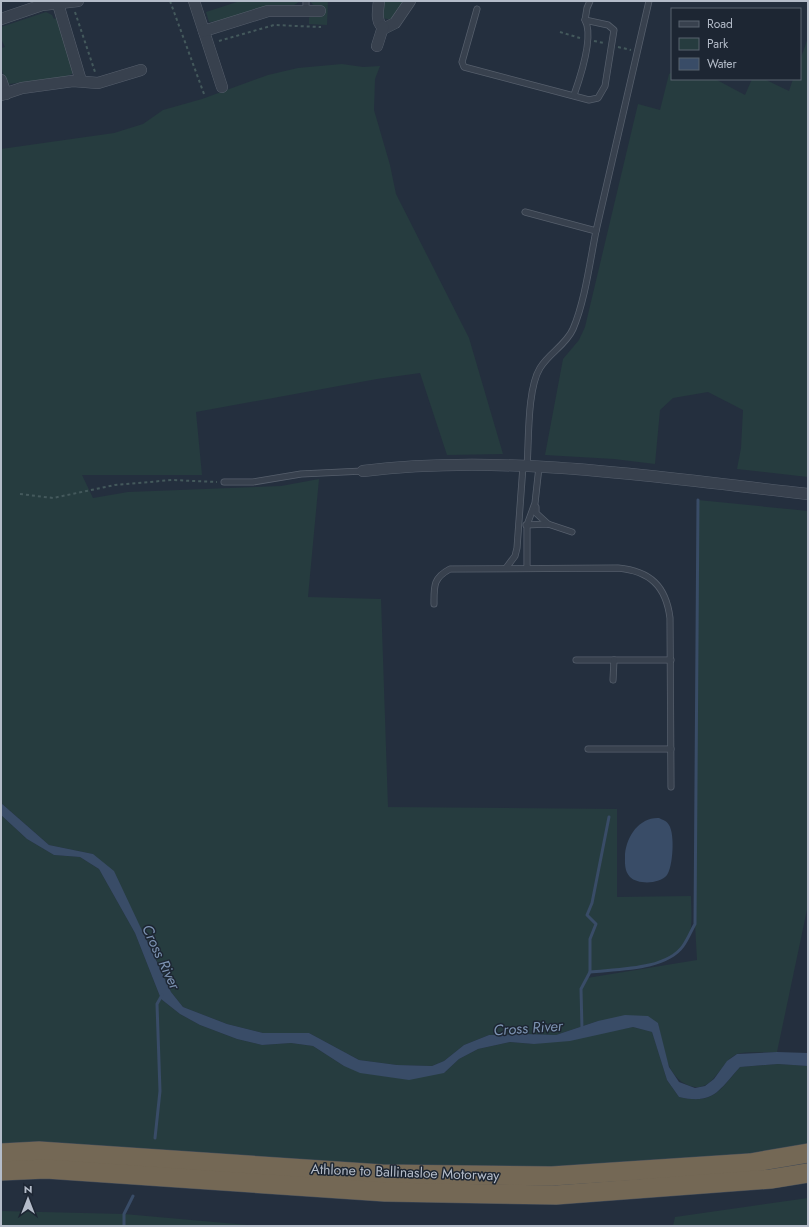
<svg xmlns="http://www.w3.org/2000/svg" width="809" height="1227" font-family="Jost,sans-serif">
<rect width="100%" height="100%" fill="#242f3e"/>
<g fill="#263c3f">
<path d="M240 1H300L293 6 270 5 220 21 209 22 206 12Z"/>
<path d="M310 1H328L327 25 309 24V18L314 6Z"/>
<path d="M383 1H404L391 20 383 18Z"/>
<path d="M46 12 52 15 54 19 56 18 73 67 72 74 65 77 9 84C0 75 1 60 1 48L5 47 1 39V27Z"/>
<path d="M808 38V477L737 469 741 448 743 410 708 392 673 398 660 410 655 464 614 459 545 455 563 359 579 340 585 327 638 104 660 110 669 74 672 72V79H715L745 95 752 79H764L789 91 793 79H800V60Z"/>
<path d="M342 64 363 67 380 66 375 79 374 110 390 165 396 194 469 338 503 454 447 455 420 373 377 379 196 412 202 475H82L93 498 128 492 281 486 319 479 308 597 381 599 388 807 617 809V897L691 896C691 908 693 925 689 936 676 970 620 969 590 972L587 978 697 960 695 924 698 500 808 511V905L777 1052C767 1053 747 1051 737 1054 727 1058 721 1071 714 1078 707 1086 700 1089 690 1086 665 1077 663 1046 658 1023L598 1021 556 1035 525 1034 489 1035 464 1045 444 1061 432 1066 397 1065 359 1060 309 1033H263L227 1024 183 1007 171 992 147 939 93 854 49 845 1 803V149L114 133 143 124 163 110 202 99 268 75 298 68Z"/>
<path d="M1 815 27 839 54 855 80 857 99 869 135 933 161 999 180 1014 200 1025 237 1039 262 1045 291 1043 313 1046 344 1066 444 1073 459 1059 478 1049 510 1042 534 1044 633 1027 652 1032 667 1080 679 1097C713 1105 719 1091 740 1067L778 1064 808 1066V1148L743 1156 568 1168H425L1 1145Z"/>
<path d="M808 1198V1226H673L675 1217Z"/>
<path d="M1 1211 124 1214 260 1226H1Z"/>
</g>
<g fill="#394c67">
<path d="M1 803 49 845 93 854 114 871 171 992 183 1007 227 1024 263 1033H309L359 1060 397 1065 432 1066 444 1061 464 1045 489 1035 525 1034 556 1035 598 1021 625 1015 648 1016 658 1023 669 1067 679 1082 695 1088 705 1086 714 1079 727 1061 737 1054 777 1052 808 1053V1066L778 1064 740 1067C719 1090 714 1105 679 1097L667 1080 652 1032 633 1027 570 1041 534 1044 510 1042 478 1049 459 1059 444 1073 409 1080 360 1073 344 1066 313 1046 291 1043 262 1045 237 1039 200 1025 180 1014 161 999 135 933 99 869 80 857 54 855 27 839 1 815Z"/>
<path d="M659 818C663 820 667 821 669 825 675 834 673 867 667 875 660 884 638 885 630 877 624 871 625 862 625 854 627 835 640 817 659 818Z"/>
</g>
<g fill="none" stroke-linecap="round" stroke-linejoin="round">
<g stroke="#394c67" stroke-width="3">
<path d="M590 972V939L596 924 587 915 592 903 609 817"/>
<path d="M582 1029 581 989 590 972C617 969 666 970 683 946 688 939 691 931 695 924L698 500"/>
<path d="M155 1138 160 1091 157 1004 162 995"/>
<path d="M124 1226V1214L133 1196"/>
</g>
<defs>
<g id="lane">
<path d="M477 9 462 62 464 67 589 100 598 98 605 86 614 30 608 25 585 20 587 8 590 1"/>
<path d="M306 11V1"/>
<path d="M574 95C580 78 594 36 585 20"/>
<path d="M525 212 596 231 649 1"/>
<path d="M527 467C529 441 527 389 540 368 549 353 566 345 573 329 585 301 590 261 596 231"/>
<path d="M224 482H253L301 474 363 471"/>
<path d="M536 507V513L548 524"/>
<path d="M526 525 548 524 572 532"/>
<path d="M506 568 515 556 517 548 523 466"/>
<path d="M527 568V525L535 503 539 467"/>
<path d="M434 604C434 586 433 578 450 569L618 568C650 571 666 586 670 618L671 787"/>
<path d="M576 660H671"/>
<path d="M613 680 614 660"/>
<path d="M588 749H671"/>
</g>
<g id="street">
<path d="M194 1 222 87"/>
<path d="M379 1C378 10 375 24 385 28L395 23 410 1"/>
<path d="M58 4 81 81"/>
<path d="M1 19 42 5 78 1"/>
<path d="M204 31 268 11H320"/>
<path d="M377 46 383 27"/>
<path d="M1 80 6 94"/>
<path d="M1 95 22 88 73 81 98 83 141 70"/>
<path d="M363 471C508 453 663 478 808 494"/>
</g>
<g id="highway">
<path d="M1 1153 39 1151 382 1174 552 1176 750 1163 808 1153"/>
<path d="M1 1171 46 1169 385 1192 556 1195 771 1179 808 1173"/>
</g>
</defs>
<use href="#lane" stroke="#565f6c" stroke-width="7"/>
<use href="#street" stroke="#565f6c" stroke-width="12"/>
<use href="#highway" stroke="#434c59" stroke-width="20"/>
<g stroke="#44595c" stroke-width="2" stroke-dasharray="3 3" stroke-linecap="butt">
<path d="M170 1 204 94"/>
<path d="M75 12 95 72"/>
<path d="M560 32 580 38"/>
<path d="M219 41 274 25 321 27"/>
<path d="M594 41 604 43"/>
<path d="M618 47 631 50"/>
<path d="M20 494 53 498 115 485 172 480 217 482"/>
</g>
<use href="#lane" stroke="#38414e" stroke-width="5.5"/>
<use href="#street" stroke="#38414e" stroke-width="11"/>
<use href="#highway" stroke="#746855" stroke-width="19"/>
</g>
<g text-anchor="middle" stroke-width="3" stroke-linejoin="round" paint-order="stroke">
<g font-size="14" fill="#b4bcc9" stroke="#1d2633">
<text transform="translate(405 1172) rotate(2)" y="5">Athlone to Ballinasloe Motorway</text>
</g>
<g font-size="15" font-style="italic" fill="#7c92b1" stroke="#1d2633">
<text transform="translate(161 957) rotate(65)" y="5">Cross River</text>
<text transform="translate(528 1028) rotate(-4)" y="5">Cross River</text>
</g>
</g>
<rect width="809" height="1227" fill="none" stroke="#b4bcc9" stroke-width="4"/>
<rect x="671" y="8" width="130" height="72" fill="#1d2633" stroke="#59626f"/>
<rect x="679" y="21" width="20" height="6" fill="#38414e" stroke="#59626f"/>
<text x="707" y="28" font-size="12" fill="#b4bcc9">Road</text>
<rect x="679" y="38" width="20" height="12" fill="#263c3f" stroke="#59626f"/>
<text x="707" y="48" font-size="12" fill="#b4bcc9">Park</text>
<rect x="679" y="58" width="20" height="12" fill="#394c67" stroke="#59626f"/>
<text x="707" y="68" font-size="12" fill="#b4bcc9">Water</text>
<g transform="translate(28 1199)" stroke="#1d2633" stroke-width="3" paint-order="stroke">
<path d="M0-3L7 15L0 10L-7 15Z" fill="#b4bcc9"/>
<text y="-6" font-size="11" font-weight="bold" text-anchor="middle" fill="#b4bcc9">N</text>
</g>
</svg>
